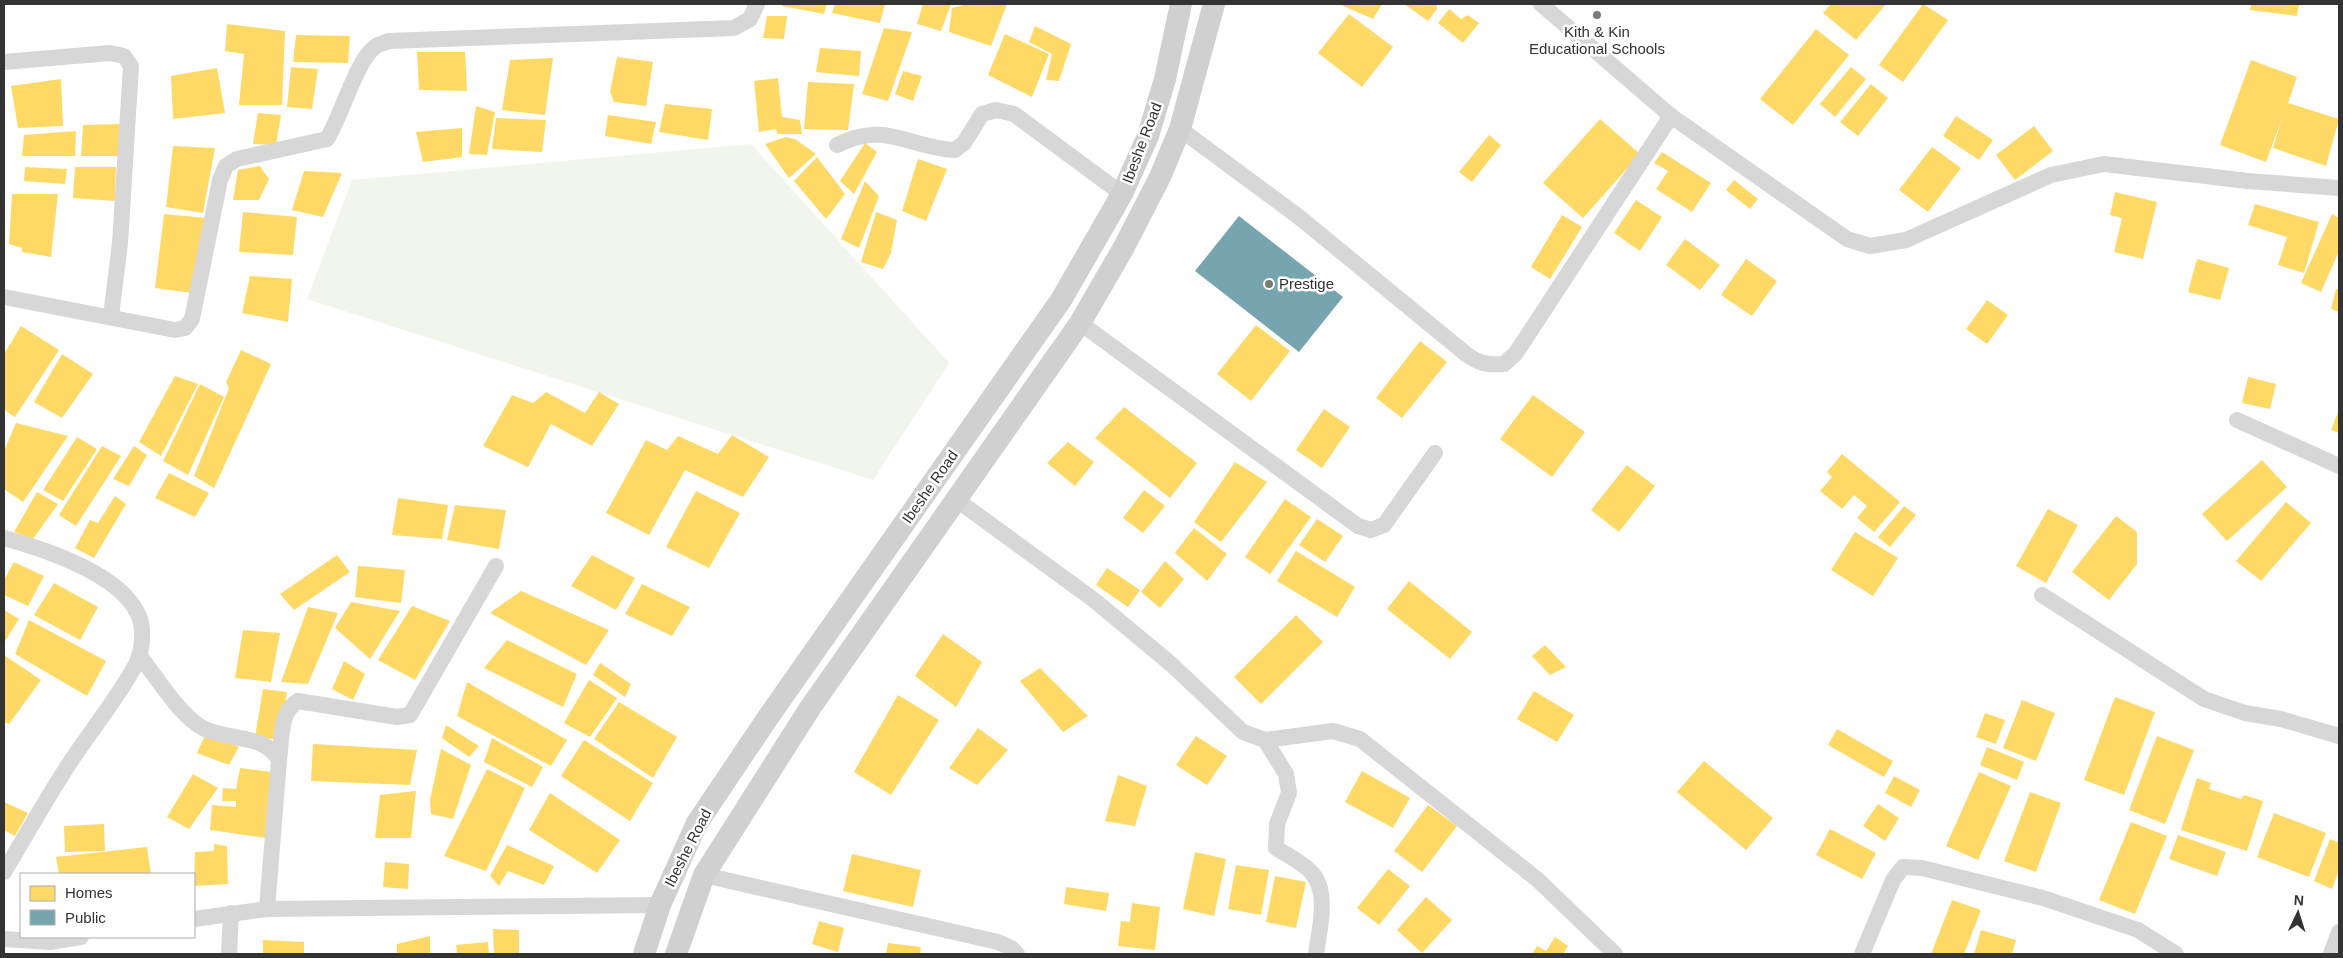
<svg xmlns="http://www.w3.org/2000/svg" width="2343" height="958" font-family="Arial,sans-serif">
<rect width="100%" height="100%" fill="#fff"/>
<path fill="#f1f5ed" d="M751 144 949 363 873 480 307 299 352 180Z"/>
<g fill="#ffd966">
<path d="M782 4H827L824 14 782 6Z"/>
<path d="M835 4H885L880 23 832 13Z"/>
<path d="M923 4H951L941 31 917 24Z"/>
<path d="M967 4H1007L991 46 949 32 952 8Z"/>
<path d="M1339 4H1382L1373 19Z"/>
<path d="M1404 4H1437V9L1428 21Z"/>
<path d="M1831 4H1886L1856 40 1823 13Z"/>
<path d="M1923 4 1948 20 1903 82 1879 65Z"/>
<path d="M2251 4H2299L2297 16 2250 10Z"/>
<path d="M1449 9 1461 19 1468 15 1479 23 1463 43 1438 23Z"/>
<path d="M1349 14 1393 47 1362 87 1318 53Z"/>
<path d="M767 16H787L784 39 763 38Z"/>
<path d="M227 24 285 31 282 105H239L244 54 225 51Z"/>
<path d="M1035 26 1071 44 1059 81 1046 80 1052 54 1029 42Z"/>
<path d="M884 28 912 32 888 101 862 94Z"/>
<path d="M1816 29 1849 55 1793 125 1760 99Z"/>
<path d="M1005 34 1049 54 1032 97 988 75Z"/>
<path d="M296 35 350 36 348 63 293 62Z"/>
<path d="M820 48 861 51 859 76 816 72Z"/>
<path d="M417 52H465L467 91 419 90Z"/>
<path d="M617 57 653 62 646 106 614 102 610 92Z"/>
<path d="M553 58 545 115 502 110 510 60Z"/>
<path d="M2251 60 2297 77 2288 103 2339 119 2326 166 2273 148 2282 118 2266 162 2220 145Z"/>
<path d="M291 67 318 69 312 109 287 107Z"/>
<path d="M1851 67 1866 79 1835 117 1820 104Z"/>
<path d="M217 68 225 113 173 119 171 76Z"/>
<path d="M903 71 922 76 913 101 895 94Z"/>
<path d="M778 78 782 117 800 120 802 134H777L776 129 759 132 754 81Z"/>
<path d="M61 79 63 126 18 128 11 86Z"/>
<path d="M808 82 854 84 848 130 804 129Z"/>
<path d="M1871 84 1888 98 1858 136 1840 122Z"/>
<path d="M665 104 712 109 708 140 659 132Z"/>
<path d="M476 106 495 112 487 155 469 154Z"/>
<path d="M258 113 281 115 276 145 253 144Z"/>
<path d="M608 115 656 122 651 144 605 136Z"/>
<path d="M1956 116 1993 140 1979 160 1943 136Z"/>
<path d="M496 118 546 120 542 152 492 149Z"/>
<path d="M1600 119 1640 154 1583 218 1543 183Z"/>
<path d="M121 124 122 156H81L83 125Z"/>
<path d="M2034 126 2053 151 2015 180 1996 155Z"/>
<path d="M462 128V157L423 162 416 132Z"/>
<path d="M76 131 75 156H22L24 135Z"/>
<path d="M1489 135 1501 145 1472 182 1459 172Z"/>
<path d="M786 137 795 139 816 154 789 178 765 144Z"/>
<path d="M865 143 877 152 854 194 840 181Z"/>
<path d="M173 146 215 148 203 213 166 207Z"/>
<path d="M1932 147 1961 168 1928 212 1899 190Z"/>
<path d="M1662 152 1711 183 1692 212 1656 189 1668 171 1654 163Z"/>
<path d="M817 157 845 194 826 219 794 181Z"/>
<path d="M918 159 947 169 926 221 902 211Z"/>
<path d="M260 166 269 179 259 200H233L238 170Z"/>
<path d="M25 167 67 169 65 184 24 181Z"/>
<path d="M75 167H116L115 201 73 198Z"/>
<path d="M304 171 342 173 323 217 292 210Z"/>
<path d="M1734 180 1758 199 1750 209 1726 190Z"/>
<path d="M865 181 879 196 859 248 841 239Z"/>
<path d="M2115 192 2157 202 2143 259 2114 252 2122 218 2110 215Z"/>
<path d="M12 194H58L51 257 22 252V248L9 244Z"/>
<path d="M1636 200 1662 217 1640 251 1614 233Z"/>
<path d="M2255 204 2319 222 2304 273 2278 265 2287 237 2248 225Z"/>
<path d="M243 212 297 217 293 255 239 252Z"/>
<path d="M876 212 897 220 891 253 883 269 861 262Z"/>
<path d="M164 214 206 218 192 293 155 288Z"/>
<path d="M2332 214 2339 218V251L2321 292 2301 283Z"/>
<path d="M1562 215 1582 227 1550 279 1531 267Z"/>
<path d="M1685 239 1720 265 1700 290 1666 265Z"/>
<path d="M1746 259 1777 281 1752 316 1721 295Z"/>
<path d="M2197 259 2229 268 2220 300 2188 292Z"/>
<path d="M250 276 292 279 288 322 242 313Z"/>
<path d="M2336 289 2339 290V312L2331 309Z"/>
<path d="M1987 300 2008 315 1987 344 1966 329Z"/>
<path d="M1256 325 1290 351 1251 401 1217 374Z"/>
<path d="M21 326 59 350 15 417 4 410V354Z"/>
<path d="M1420 341 1447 362 1402 418 1376 398Z"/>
<path d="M241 350 271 364 214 488 194 476 229 388 226 382Z"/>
<path d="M62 354 93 374 62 418 34 402Z"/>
<path d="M175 376 198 384 161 456 139 442Z"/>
<path d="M2248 377 2276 384 2270 409 2242 403Z"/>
<path d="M200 384 224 397 188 475 163 461Z"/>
<path d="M546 392 585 413 599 392 619 404 592 446 551 424 528 467 483 446 512 395 533 403Z"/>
<path d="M1533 395 1585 432 1552 477 1500 439Z"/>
<path d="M1124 407 1197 463 1170 498 1095 438Z"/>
<path d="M1324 409 1350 427 1322 468 1296 450Z"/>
<path d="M2339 410V433L2331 430Z"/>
<path d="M16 423 68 436 23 502 4 489V451Z"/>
<path d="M732 435 769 457 743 497 685 470 649 535 606 513 646 440 667 450 678 436 718 454Z"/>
<path d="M77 437 97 449 63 501 43 490Z"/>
<path d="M1068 442 1094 462 1075 486 1047 463Z"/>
<path d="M102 446 121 456 76 526 59 515Z"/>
<path d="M134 446 147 455 129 486 113 479Z"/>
<path d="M1842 454 1900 502 1874 532 1857 518 1867 506 1854 495 1842 509 1820 491 1832 477 1827 472Z"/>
<path d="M2262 460 2287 487 2227 541 2202 514Z"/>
<path d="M1235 462 1267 482 1221 542 1194 522Z"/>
<path d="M1627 465 1655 486 1619 532 1591 510Z"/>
<path d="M169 473 209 493 195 517 155 498Z"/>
<path d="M1144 490 1165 506 1143 533 1123 518Z"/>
<path d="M696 491 740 513 709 568 666 547Z"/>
<path d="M37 492 58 504 33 539 14 532Z"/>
<path d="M115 496 126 504 94 558 75 548 90 520 98 523Z"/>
<path d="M398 498 448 505 442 539 392 535Z"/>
<path d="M1285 499 1311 517 1270 574 1245 557Z"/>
<path d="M2286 502 2311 523 2261 581 2236 561Z"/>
<path d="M455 505 506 510 499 549 447 540Z"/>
<path d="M1904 506 1916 515 1890 547 1878 537Z"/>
<path d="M2048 509 2078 525 2046 583 2016 566Z"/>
<path d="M2116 516 2137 532V564L2109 600 2072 572Z"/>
<path d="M1317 519 1343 536 1325 562 1299 545Z"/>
<path d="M1194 528 1227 554 1207 581 1175 553Z"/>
<path d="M1855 532 1898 558 1873 596 1831 570Z"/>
<path d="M1296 551 1355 587 1337 617 1277 581Z"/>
<path d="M337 555 350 572 294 610 280 594Z"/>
<path d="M592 555 635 578 616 610 571 586Z"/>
<path d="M1165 561 1184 579 1160 608 1141 592Z"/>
<path d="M14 562 44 576 28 606 4 595V580Z"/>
<path d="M358 566 405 570 401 603 355 597Z"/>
<path d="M1107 568 1140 590 1128 607 1096 585Z"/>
<path d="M1409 581 1472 632 1450 659 1387 609Z"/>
<path d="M54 583 98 607 80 640 34 615Z"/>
<path d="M642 584 690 607 672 636 625 614Z"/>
<path d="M521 591 609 630 586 665 490 613Z"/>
<path d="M351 602 400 611 370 659 335 628Z"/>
<path d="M412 606 450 621 415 680 378 660Z"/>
<path d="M308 607 338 613 308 684 281 682Z"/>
<path d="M4 610 19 619 4 643Z"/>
<path d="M1296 615 1323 642 1261 704 1234 677Z"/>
<path d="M29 620 106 661 87 696 15 654Z"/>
<path d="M243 630 280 633 271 682 235 678Z"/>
<path d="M943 634 982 662 956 707 915 676Z"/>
<path d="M507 640 577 674 563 707 484 668Z"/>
<path d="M1545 645 1566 667 1550 675 1532 656Z"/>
<path d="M4 655 41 680 9 724 4 722Z"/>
<path d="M344 661 365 674 353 700 332 689Z"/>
<path d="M600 663 631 684 625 697 593 675Z"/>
<path d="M1040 668 1088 716 1063 732 1020 681Z"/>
<path d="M589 680 617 698 590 737 564 723Z"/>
<path d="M467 682 567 740 551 766 457 716Z"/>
<path d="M263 689 287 692 280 740 255 737Z"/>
<path d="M1534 691 1574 715 1557 742 1517 719Z"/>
<path d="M898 695 939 720 891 795 854 772Z"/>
<path d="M2115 697 2155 712 2124 795 2084 780Z"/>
<path d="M2022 700 2055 713 2036 761 2003 748Z"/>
<path d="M619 702 677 737 653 778 594 739Z"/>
<path d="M1985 713 2005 720 1996 744 1976 737Z"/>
<path d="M446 725 479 746 469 757 442 738Z"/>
<path d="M978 728 1008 750 977 785 949 768Z"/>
<path d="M1837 729 1893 761 1884 777 1828 745Z"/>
<path d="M206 733 239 747 229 765 197 753Z"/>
<path d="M1196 736 1227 756 1207 785 1176 765Z"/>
<path d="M2157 736 2194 750 2165 824 2129 810Z"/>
<path d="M492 738 543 767 532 787 484 762Z"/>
<path d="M584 740 653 783 630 821 561 776Z"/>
<path d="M313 744 417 750 410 785 311 781Z"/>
<path d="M1987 747 2024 762 2017 780 1980 765Z"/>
<path d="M441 749 471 765 453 819 431 814 430 800Z"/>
<path d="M1704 761 1773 818 1746 850 1677 792Z"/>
<path d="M240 768 272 772 266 838 210 830 212 805 236 807V801H222L223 788 236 789Z"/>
<path d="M487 769 525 788 486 871 444 856Z"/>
<path d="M1362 771 1410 798 1393 828 1345 802Z"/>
<path d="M1979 772 2011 786 1978 860 1946 846Z"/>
<path d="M193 774 218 788 189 829 167 817Z"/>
<path d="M1118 775 1147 786 1135 826 1105 821Z"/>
<path d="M1894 776 1920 790 1911 807 1885 793Z"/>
<path d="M2197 778 2211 783 2209 789 2241 799 2244 795 2263 801 2247 851 2181 830Z"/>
<path d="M416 791 411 838H375L380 795Z"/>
<path d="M2030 792 2061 803 2036 872 2004 861Z"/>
<path d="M550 793 620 840 597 873 529 830Z"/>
<path d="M4 802 28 813 15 836 4 830Z"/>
<path d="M1878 804 1899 818 1885 841 1863 826Z"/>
<path d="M1428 805 1457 826 1422 872 1394 851Z"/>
<path d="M2274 813 2326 833 2309 877 2257 857Z"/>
<path d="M2131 822 2167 836 2135 914 2099 900Z"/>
<path d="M104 824 105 851 65 852 64 826Z"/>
<path d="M1830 829 1876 853 1862 879 1816 855Z"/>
<path d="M2178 835 2226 852 2217 876 2169 859Z"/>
<path d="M2330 839 2339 843V870L2332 889 2314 881Z"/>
<path d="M214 844 227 846 228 884 194 886 195 852 214 851Z"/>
<path d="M507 845 554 866 544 885 508 871 499 886 490 876Z"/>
<path d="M147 847 151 874H59L56 857Z"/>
<path d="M1195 852 1226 859 1214 916 1183 909Z"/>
<path d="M852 854 921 870 913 907 843 891Z"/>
<path d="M385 862 409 864 408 889 383 887Z"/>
<path d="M1236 865 1269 870 1261 915 1228 909Z"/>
<path d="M1388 869 1410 886 1379 925 1357 908Z"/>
<path d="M1275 876 1306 882 1296 928 1266 922Z"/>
<path d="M1066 887 1109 893 1106 911 1064 904Z"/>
<path d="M1426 897 1452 920 1422 953 1397 930Z"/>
<path d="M1952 900 1981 910 1964 954H1931Z"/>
<path d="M1132 903 1160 907 1155 950 1118 946 1121 921 1130 922Z"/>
<path d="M819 921 844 928 838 952 812 944Z"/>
<path d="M493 929 519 930V954H494Z"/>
<path d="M1981 930 2016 940 2012 954H1974Z"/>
<path d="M430 936V954H397V944Z"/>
<path d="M1555 937 1568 946 1563 954H1532L1537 946 1546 951Z"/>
<path d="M263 940 304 942V954H263Z"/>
<path d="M488 942 489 954H457L456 945Z"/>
<path d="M888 943 921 947 920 954H886Z"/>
</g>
<path fill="#76a5af" d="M1239 216 1343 297 1299 352 1195 271Z"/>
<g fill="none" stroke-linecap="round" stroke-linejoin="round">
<g stroke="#d7d7d7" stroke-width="16">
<path d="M1541 4 1671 116 1847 239 1870 246 1906 240 2051 175 2104 164 2248 181 2339 188"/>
<path d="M4 62 110 53 124 56 131 66 120 243 111 316"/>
<path d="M1180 129 1299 217 1466 354C1480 364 1486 365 1504 364L1516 353 1671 116"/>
<path d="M837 145C887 120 908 148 955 150L964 143 982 114 996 110 1014 114 1122 194"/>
<path d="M4 297 175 330 185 328 192 319 220 180 226 166 237 159 327 139C341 117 357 59 375 47 378 44 385 43 389 41L734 28 750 19 757 4"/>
<path d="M1080 323 1358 526 1371 530 1384 525 1435 453"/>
<path d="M2237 420 2339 466"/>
<path d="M957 500 1094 600 1171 664 1243 732 1265 740 1333 731 1360 739 1538 880 1615 954"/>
<path d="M4 538C44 549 117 573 137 612 145 626 143 650 136 664 119 696 93 728 73 758 48 795 27 834 4 872"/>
<path d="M2042 595 2204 699 2245 713 2281 719 2339 736"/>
<path d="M139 655C156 676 179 715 203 728 226 741 265 733 279 760L267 909"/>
<path d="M1265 740 1286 774 1289 793 1277 824 1276 848C1287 855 1302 862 1311 872 1330 891 1319 931 1316 954"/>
<path d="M279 760C282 740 279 712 298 701L397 717 410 715 496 566"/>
<path d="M704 875 998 942 1011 948 1017 954"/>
<path d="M194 919 267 909 660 905"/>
<path d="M4 939 50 942 81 937"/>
<path d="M229 954 231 913"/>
<path d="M1862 954 1893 880 1903 867 1922 868 2043 898 2138 930 2176 954"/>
<path d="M2331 954 2339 932"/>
</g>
<g stroke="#d0d0d0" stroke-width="22">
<path d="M644 954 660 905 697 823 769 716 1061 300 1122 194 1148 136 1165 79 1181 4"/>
<path d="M676 954 704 875 810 708 1080 323 1124 247 1160 177 1180 129 1214 4"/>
</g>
</g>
<g fill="#7a7a7a" stroke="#fff" stroke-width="2">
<circle cx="1597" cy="15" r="5"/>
<circle cx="1269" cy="284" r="5"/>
</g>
<g text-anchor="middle" stroke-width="5" stroke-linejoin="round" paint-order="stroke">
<g font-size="15" fill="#333" stroke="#fff">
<text x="1597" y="37">Kith &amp; Kin<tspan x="1597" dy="17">Educational Schools</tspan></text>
<text x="1279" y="289" text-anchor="start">Prestige</text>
</g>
<g font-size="15" fill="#333" stroke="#fff">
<text transform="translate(1142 143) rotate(-69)" y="5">Ibeshe Road</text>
<text transform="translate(930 487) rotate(-55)" y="5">Ibeshe Road</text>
<text transform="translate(688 848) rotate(-63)" y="5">Ibeshe Road</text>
</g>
</g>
<rect width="2343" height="958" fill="none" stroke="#333333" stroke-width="10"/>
<rect x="20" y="873" width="175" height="65" fill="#ffffff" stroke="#adadad"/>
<rect x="30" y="886" width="25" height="15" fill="#ffd966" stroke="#adadad"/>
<text x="65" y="898" font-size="15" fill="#333333">Homes</text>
<rect x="30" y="910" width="25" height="15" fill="#76a5af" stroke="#adadad"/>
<text x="65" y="923" font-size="15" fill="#333333">Public</text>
<g transform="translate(2298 913) rotate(4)" stroke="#ffffff" stroke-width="4" paint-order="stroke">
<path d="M0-4L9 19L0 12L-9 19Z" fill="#333333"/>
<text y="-8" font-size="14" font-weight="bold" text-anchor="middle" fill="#333333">N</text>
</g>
</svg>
